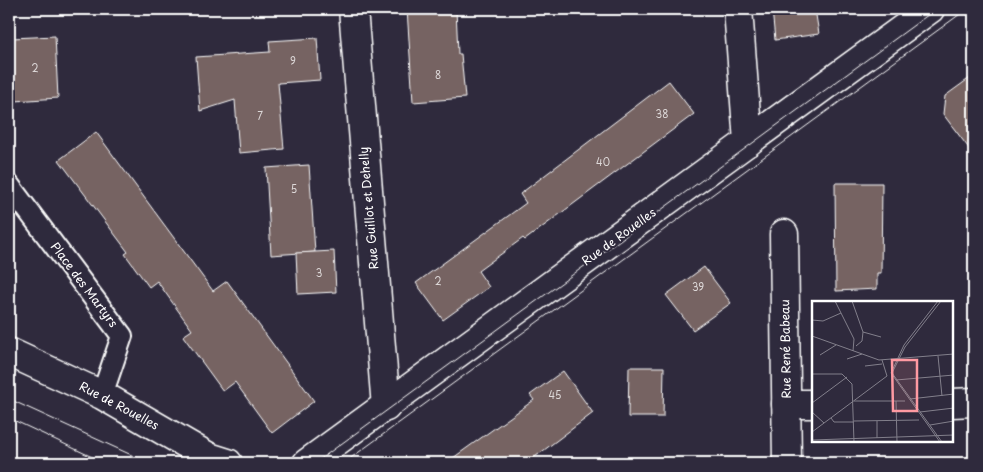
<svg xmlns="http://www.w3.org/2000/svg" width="983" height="472" font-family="'Playpen Sans',sans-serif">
<rect width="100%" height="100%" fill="#2f2a3d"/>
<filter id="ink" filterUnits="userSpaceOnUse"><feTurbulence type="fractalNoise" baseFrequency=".02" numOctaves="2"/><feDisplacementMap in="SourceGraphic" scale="10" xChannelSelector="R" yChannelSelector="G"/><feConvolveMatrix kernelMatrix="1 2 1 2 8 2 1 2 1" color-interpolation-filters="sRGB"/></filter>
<g filter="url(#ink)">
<g fill="#766362" stroke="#fff">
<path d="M407 9H456L458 54H461L465 98 413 102Z"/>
<path d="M772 9H815L819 34 775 40Z"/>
<path d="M55 36 58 98 15 101 12 38Z"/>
<path d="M317 38 320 80 278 83 284 149 239 153 235 100 200 111 196 57 270 52 269 41Z"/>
<path d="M974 75V155L943 114 945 96Z"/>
<path d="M669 81 694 114 525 240 523 238 478 271 489 287 443 320 416 283 526 203 520 194Z"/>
<path d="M96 132 213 291 227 281 314 401 272 433 235 382 223 391 183 336 192 330 157 281 149 287 125 254 128 252 59 160Z"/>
<path d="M309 165 315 252 271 255 266 168Z"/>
<path d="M835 183H882L881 273H877V289L836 291Z"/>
<path d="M334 251 336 292 298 294 296 253Z"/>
<path d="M704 267 731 303 693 330 666 295Z"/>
<path d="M629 367H664L663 417H628Z"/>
<path d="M563 371 593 413 527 463H446L534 400 530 395Z"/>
</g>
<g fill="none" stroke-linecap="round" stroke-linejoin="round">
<defs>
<path id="service" d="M9 185 122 336 102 395"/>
<g id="minor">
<path d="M353 9 386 407"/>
<path d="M738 9 748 142"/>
<path d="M784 234 787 463"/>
<path d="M952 403 974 402"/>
<path d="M786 404H813"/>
</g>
<g id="tertiary">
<path d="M9 352 102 395 209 457 228 463"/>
<path d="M307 463 930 9"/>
</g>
</defs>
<use href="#service" stroke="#fff" stroke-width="24"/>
<use href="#minor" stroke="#fff" stroke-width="31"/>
<use href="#tertiary" stroke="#fff" stroke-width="31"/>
<use href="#service" stroke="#2f2a3d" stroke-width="20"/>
<use href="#minor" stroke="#2f2a3d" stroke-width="28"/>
<use href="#tertiary" stroke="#2f2a3d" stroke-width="28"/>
<g stroke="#fff" stroke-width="1">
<path d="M9 399 149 463"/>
<path d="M9 418 105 463"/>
<path d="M315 463 936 9"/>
<path d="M344 463 967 9"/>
</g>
</g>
</g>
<g text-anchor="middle" stroke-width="4" stroke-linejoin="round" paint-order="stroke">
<g font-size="10" fill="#ddd8d8">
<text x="293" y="65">9</text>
<text x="35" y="72">2</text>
<text x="438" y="79">8</text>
<text x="662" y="118">38</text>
<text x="260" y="120">7</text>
<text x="603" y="166">40</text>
<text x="294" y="193">5</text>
<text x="319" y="277">3</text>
<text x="438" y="285">2</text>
<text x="698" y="291">39</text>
<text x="555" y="399">45</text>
</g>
<g font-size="12" fill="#fff" stroke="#2f2a3d">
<text transform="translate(369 208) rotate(-95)" y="4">Rue Guillot et Dehelly</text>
<text transform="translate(619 237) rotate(-36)" y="4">Rue de Rouelles</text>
<text transform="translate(84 285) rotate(53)" y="4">Place des Martyrs</text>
<text transform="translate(786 349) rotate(-91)" y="4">Rue René Babeau</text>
<text transform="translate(119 406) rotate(28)" y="4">Rue de Rouelles</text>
</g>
</g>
<g transform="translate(812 301)">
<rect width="141" height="141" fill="#2f2a3d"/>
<path fill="none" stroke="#827f8b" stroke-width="1" d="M23 0 42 38 41 50M40 0 51 31 50 40 44 45M126 0 92 44 79 72 128 141M129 0 93 46 80 72 130 141M0 19 11 20 29 12M51 31 69 36M0 35 67 59 142 53M8 54 24 44M126 55 130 95M35 58 50 53M53 65 70 63M0 73H30L40 83 42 141M84 79 142 74M98 98 142 93M42 100H93M84 100 85 141M0 102 35 76M0 111 12 122M108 111 142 107M19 117 22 121H42M42 120 107 119M65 120V137M118 124 142 120M0 131 75 75 70 59M0 139 142 134"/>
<path fill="#ff9aa2" fill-opacity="0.15" stroke="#ff9aa2" stroke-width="2.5" d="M80 59H105V110H81Z"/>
<rect width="141" height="141" fill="none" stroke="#fff" stroke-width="2.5"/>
</g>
<rect width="983" height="472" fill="none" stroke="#2f2a3d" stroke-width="30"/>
<rect x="15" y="15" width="953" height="442" fill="none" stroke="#fff" stroke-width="2" filter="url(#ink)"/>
</svg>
